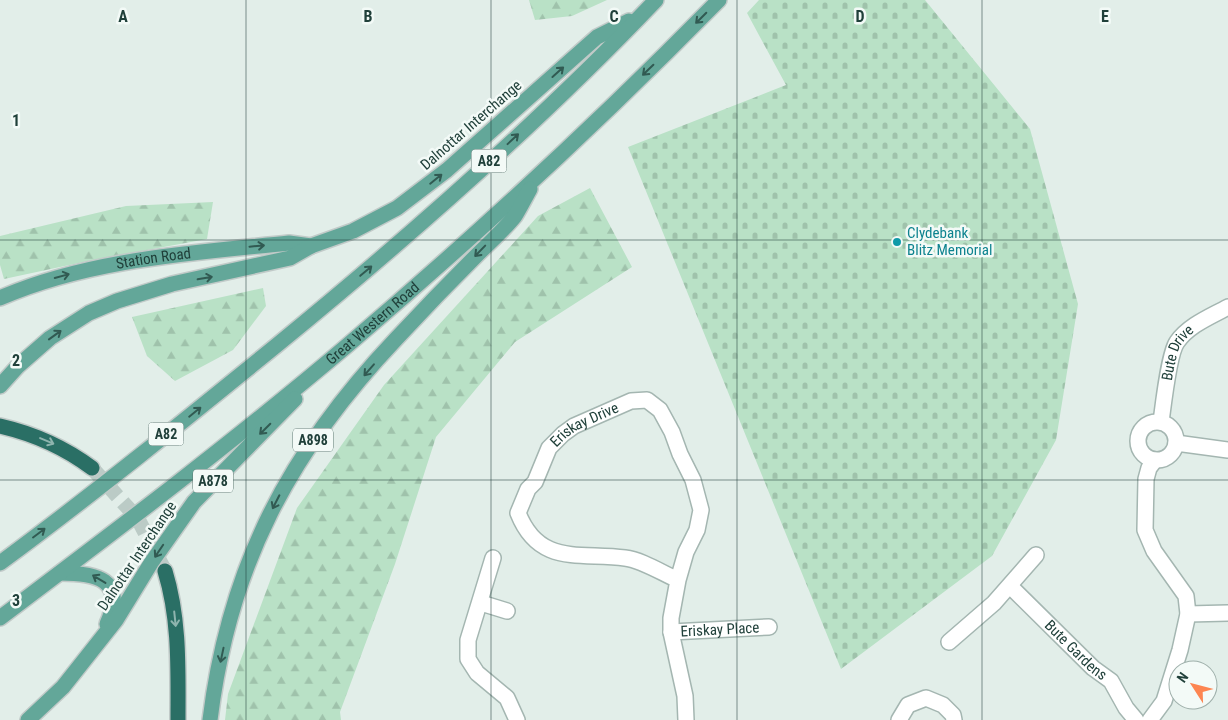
<svg xmlns="http://www.w3.org/2000/svg" width="1228" height="720" font-family="'Roboto Condensed',sans-serif">
<defs>
<pattern id="forest-firs" width="22" height="20" patternUnits="userSpaceOnUse" patternTransform="scale(1.25)"><rect width="22" height="20" fill="#b9e1c6"/><path d="M5 1l3.5 6h-7zM16 11l3.5 6h-7z" fill="#9fc2ab"/></pattern>
<pattern id="cemetery-stones" width="16" height="16" patternUnits="userSpaceOnUse" patternTransform="scale(1.25)"><rect width="16" height="16" fill="#b9e1c6"/><path d="M2 7V4a2 2 0 0 1 4 0v3zM10 15v-3a2 2 0 0 1 4 0v3z" fill="#9fc2ab"/></pattern>
</defs>
<rect width="100%" height="100%" fill="#e2eee9"/>
<g fill="url(#forest-firs)">
<path d="M529 0H607L572 16 535 20Z"/>
<path d="M590 188 632 267 515 342 436 437 395 564 340 712 341 720H225L228 694 297 508 384 385 538 216Z"/>
<path d="M213 202 207 239 88 261 4 279 0 265V236L126 206Z"/>
<path d="M263 288 266 306 233 350 175 381 147 356 132 317Z"/>
</g>
<path fill="url(#cemetery-stones)" d="M759 0H925L1030 129 1078 304 1056 440 992 556 841 669 628 147 786 85 747 13Z"/>
<g fill="none" stroke-linecap="round" stroke-linejoin="round">
<path stroke="#bbcbc6" stroke-width="15" stroke-dasharray="15 8" stroke-linecap="butt" d="M92 468 138 519 165 571"/>
<defs>
<g id="minor">
<path id="s1" d="M1161 422C1163 407 1169 353 1177 342 1189 325 1210 317 1228 307"/>
<circle cx="1157" cy="441" r="19"/>
<path d="M1176 443 1228 450"/>
<path d="M493 558 468 640V659L477 673 507 698 517 720"/>
<path id="s2" d="M678 580C662 573 642 560 625 558 579 552 539 566 518 513L528 489 535 482 549 448 563 434 574 426 631 401 647 400 660 410 672 432 680 454 693 480 701 510 697 530 686 552 678 580 671 618V632L685 696 686 720"/>
<path id="s3" d="M1010 586 1093 668 1111 681 1126 708 1136 720"/>
<path d="M481 603 507 611"/>
<path d="M1188 614 1228 613"/>
<path id="s4" d="M671 632 769 627"/>
<path d="M949 642 994 603 1036 555"/>
<path d="M899 720 908 705 926 698 943 705 953 715 954 720"/>
<path d="M1150 720 1164 701 1180 650 1188 614 1186 596 1154 551 1145 530 1146 479 1149 468 1155 460"/>
</g>
<g id="major">
<path id="s5" d="M0 298C89 259 193 253 289 243L311 246"/>
<path d="M0 386 18 366 50 338 89 313 117 301 172 284 290 258 311 246 353 231 397 208 447 170 597 37 629 21"/>
<path d="M0 563C95 493 186 419 277 345 409 237 538 124 656 0"/>
<path d="M60 573C96 573 127 579 107 624"/>
<path id="s6" d="M0 618C118 529 236 440 349 344 477 235 601 120 719 0"/>
<path d="M28 720 63 687 116 620 151 563 194 502 295 399"/>
<path d="M210 720C229 565 290 451 396 339 423 310 450 282 478 254 490 242 504 230 515 216 520 208 525 198 530 189"/>
</g>
<g id="highway">
<path d="M0 426C35 434 64 447 92 468"/>
<path d="M165 571C180 620 178 670 178 720"/>
</g>
</defs>
<use href="#minor" stroke="#a4b6b1" stroke-width="18"/>
<use href="#major" stroke="#c1cac8" stroke-width="18"/>
<use href="#highway" stroke="#c1cac8" stroke-width="18"/>
<use href="#minor" stroke="#fff" stroke-width="15"/>
<use href="#major" stroke="#63a799" stroke-width="15"/>
<use href="#highway" stroke="#2a6f65" stroke-width="15"/>
</g>
<defs><path id="oneway-shaft" d="M-6 0H5M1.5-3L5.5 0L1.5 3" fill="none" stroke-width="1.6" stroke-linecap="round" stroke-linejoin="round" transform="scale(1.25)"/></defs>
<g stroke="#315a52">
<use href="#oneway-shaft" transform="translate(701 18) rotate(135)"/>
<use href="#oneway-shaft" transform="translate(648 70) rotate(136)"/>
<use href="#oneway-shaft" transform="translate(558 72) rotate(-42)"/>
<use href="#oneway-shaft" transform="translate(513 139) rotate(-43)"/>
<use href="#oneway-shaft" transform="translate(436 179) rotate(-39)"/>
<use href="#oneway-shaft" transform="translate(257 246) rotate(-5)"/>
<use href="#oneway-shaft" transform="translate(480 251) rotate(134)"/>
<use href="#oneway-shaft" transform="translate(366 271) rotate(-40)"/>
<use href="#oneway-shaft" transform="translate(62 276) rotate(-15)"/>
<use href="#oneway-shaft" transform="translate(205 278) rotate(-10)"/>
<use href="#oneway-shaft" transform="translate(55 335) rotate(-36)"/>
<use href="#oneway-shaft" transform="translate(369 370) rotate(131)"/>
<use href="#oneway-shaft" transform="translate(195 412) rotate(-39)"/>
<use href="#oneway-shaft" transform="translate(265 429) rotate(135)"/>
<use href="#oneway-shaft" transform="translate(276 502) rotate(117)"/>
<use href="#oneway-shaft" transform="translate(39 533) rotate(-37)"/>
<use href="#oneway-shaft" transform="translate(159 551) rotate(124)"/>
<use href="#oneway-shaft" transform="translate(99 579) rotate(-149)"/>
<use href="#oneway-shaft" transform="translate(222 655) rotate(102)"/>
</g>
<g stroke="#8eb4ae">
<use href="#oneway-shaft" transform="translate(47 441) rotate(23)"/>
<use href="#oneway-shaft" transform="translate(175 619) rotate(84)"/>
</g>
<path fill="none" stroke="#20403a" stroke-width="1" stroke-opacity="0.55" d="M246 0V720M491 0V720M737 0V720M982 0V720M0 240H1228M0 480H1228"/>
<circle fill="#0f9aa8" stroke="#f3faf7" stroke-width="2" cx="897" cy="242" r="5"/>
<g text-anchor="middle" stroke-width="5" stroke-linejoin="round" paint-order="stroke">
<g fill="#f3faf7" stroke="#5f7873" stroke-width="1">
<rect x="471.5" y="149.5" width="35" height="23" rx="4"/>
<rect x="148.5" y="422.5" width="35" height="23" rx="4"/>
<rect x="293" y="428.5" width="40" height="23" rx="4"/>
<rect x="193" y="469.5" width="40" height="23" rx="4"/>
</g>
<g font-size="14" font-weight="bold" fill="#20403a">
<text x="489" y="166">A82</text>
<text x="166" y="439">A82</text>
<text x="313" y="445">A898</text>
<text x="213" y="486">A878</text>
</g>
<g font-size="15" fill="#20403a" stroke="#f3faf7">
<text transform="translate(471 125) rotate(-41)" y="5">Dalnottar Interchange</text>
<text dy="5" stroke="none"><textPath href="#s5" startOffset="159">Station Road</textPath></text>
<text dy="5" stroke="none"><textPath href="#s6" startOffset="475">Great Western Road</textPath></text>
<text dy="5" stroke="none"><textPath href="#s1" startOffset="72">Bute Drive</textPath></text>
<text dy="5" stroke="none"><textPath href="#s2" startOffset="299">Eriskay Drive</textPath></text>
<text transform="translate(137 556) rotate(-56)" y="5">Dalnottar Interchange</text>
<text dy="5" stroke="none"><textPath href="#s4" startOffset="49">Eriskay Place</textPath></text>
<text dy="5" stroke="none"><textPath href="#s3" startOffset="92">Bute Gardens</textPath></text>
</g>
<g font-size="15" fill="#0d838f" stroke="#f3faf7" text-anchor="start">
<text x="907" y="238">Clydebank<tspan x="907" dy="17">Blitz Memorial</tspan></text>
</g>
</g>
<g font-size="16" text-anchor="middle" font-weight="bold" fill="#20403a" stroke="#f3faf7" stroke-width="5" stroke-linejoin="round" paint-order="stroke">
<text x="123" y="22">A</text>
<text x="368" y="22">B</text>
<text x="614" y="22">C</text>
<text x="860" y="22">D</text>
<text x="1105" y="22">E</text>
<text x="16" y="126">1</text>
<text x="16" y="366">2</text>
<text x="16" y="606">3</text>
</g>
<g transform="translate(1193 685) rotate(306)"><circle r="24" fill="#f3faf7" stroke="#9fb0ab"/>
<path d="M0-4L9 19L0 12L-9 19Z" fill="#fd8551"/>
<text y="-8" font-size="14" font-weight="bold" text-anchor="middle" fill="#20403a">N</text>
</g>
</svg>
